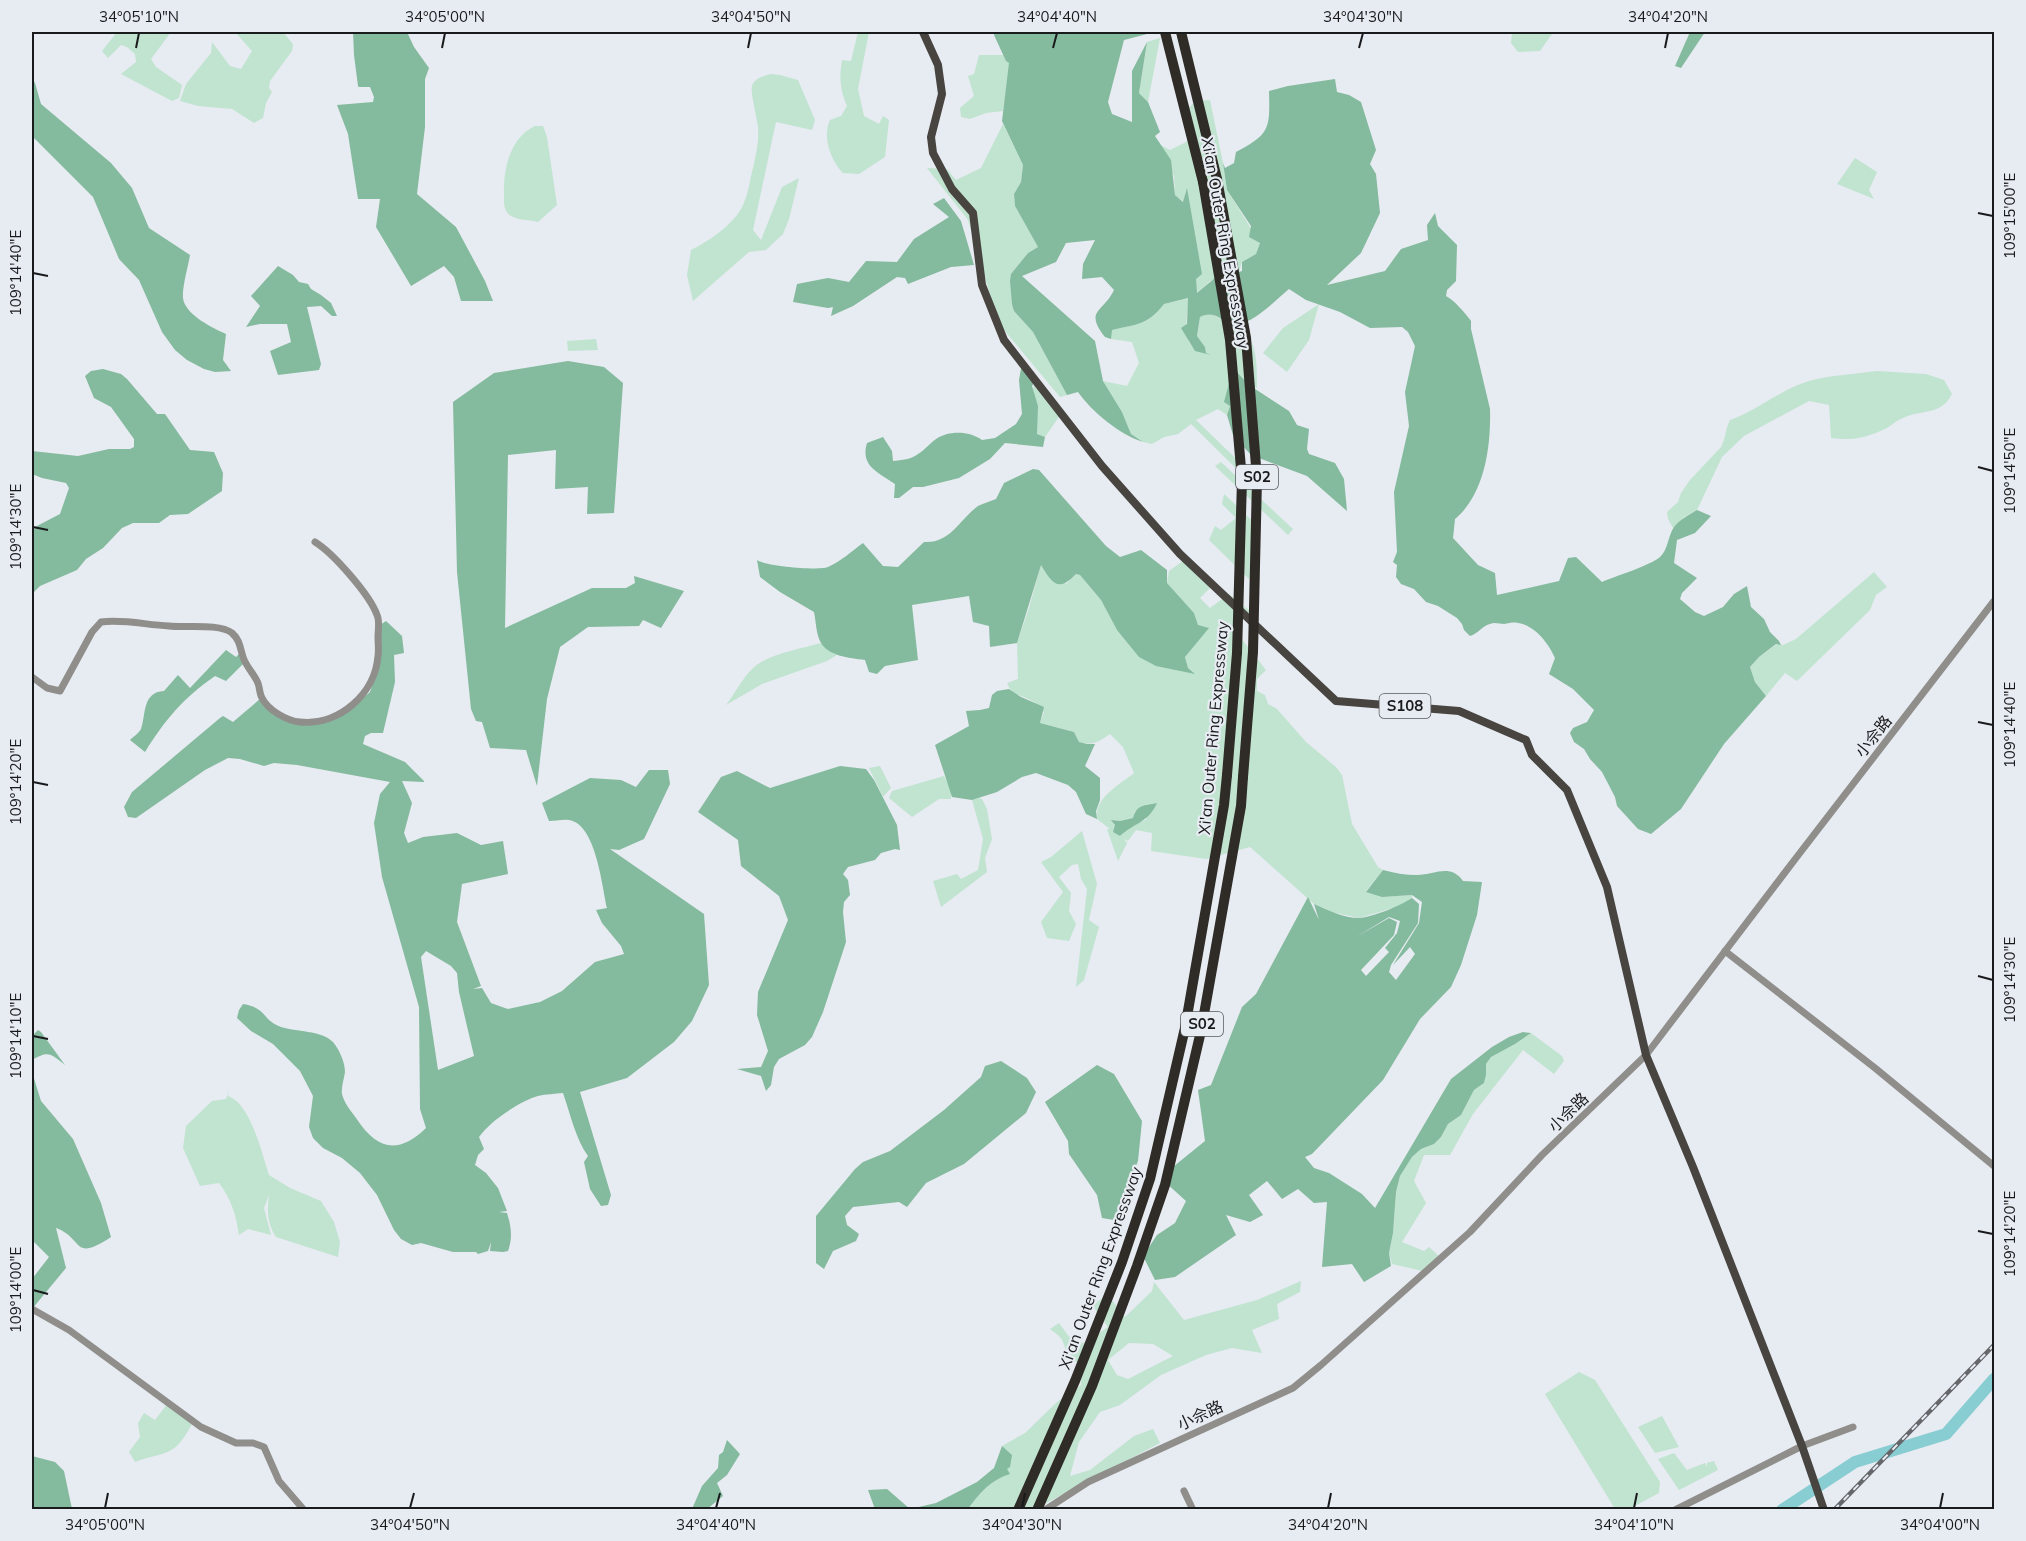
<svg xmlns="http://www.w3.org/2000/svg" width="2026" height="1541" font-family="Mulish,'Noto Sans SC',sans-serif">
<rect width="100%" height="100%" fill="#e7ebf2"/>
<g fill="#c1e4d0" fill-rule="evenodd">
<path d="M117 32H171L151 59 156 67 182 85 179 98 172 101 121 74 136 62 135 54 127 47 121 45 108 58 102 51Z"/>
<path d="M235 32H283L293 44 292 51 270 81 269 88 272 92 266 103 263 118 254 123 232 109 198 106 180 101 186 84 211 53 212 42 230 66 241 69 252 51Z"/>
<path d="M858 32H869L858 89 864 116 879 124 883 116 889 120 885 157 859 174 843 173C831 161 822 137 830 120L841 116 847 106C840 90 839 77 842 60L851 61Z"/>
<path d="M1512 32H1552V34L1540 51 1518 52 1511 43Z"/>
<path d="M1160 38 1148 102 1139 93 1147 42Z"/>
<path d="M979 55H1004L1006 61 1010 63 1003 111 986 113 970 119 961 117 960 108 974 96 968 76 974 74Z"/>
<path d="M771 74 780 75 798 80 815 120 812 130 776 122 753 230 761 240 782 187 799 178 789 219 783 234 766 250 749 252 693 301 687 275 691 250C711 240 738 222 745 200 749 190 750 179 753 168 756 154 759 142 758 127 757 118 750 91 752 86 755 78 763 76 771 74Z"/>
<path d="M1210 100 1223 163 1227 190 1260 243 1256 254 1242 262 1239 272 1210 281 1196 294 1186 190 1184 202 1175 195 1174 176 1160 145 1170 150 1190 140 1183 113 1196 101Z"/>
<path d="M1003 124 1023 165 1021 182 1014 194 1015 206 1038 247 1028 253 1011 274 1014 311 1033 332 1067 395 1060 397 999 324 968 220 927 168 947 169 956 180 981 168Z"/>
<path d="M535 126H543L547 137 557 205 538 222C531 220 517 220 511 216 503 211 504 202 504 195 503 170 510 137 535 126Z"/>
<path d="M1855 158 1877 172 1869 190 1874 199 1837 184Z"/>
<path d="M1189 298C1187 319 1179 349 1206 353L1205 347 1197 336 1200 317C1214 311 1213 316 1225 322 1229 324 1235 323 1239 326 1258 339 1257 367 1257 388L1249 385 1230 406 1227 415 1218 409 1196 420 1258 480 1257 489 1191 424 1178 434 1164 437 1152 444 1143 442 1131 434 1122 412 1103 381 1127 386 1139 363 1132 342 1111 339V330C1136 324 1147 326 1164 304Z"/>
<path d="M1319 304 1309 340 1287 372 1263 353 1283 328Z"/>
<path d="M596 339 598 350 568 351 567 341Z"/>
<path d="M1877 371 1926 374 1944 380 1952 394C1941 416 1922 409 1903 418 1897 420 1892 425 1887 428 1865 438 1854 441 1831 438L1829 405 1809 401 1744 436 1722 457 1697 510 1684 517 1673 528 1668 519 1667 512 1678 502 1681 493 1690 480 1721 447C1726 438 1725 429 1730 420 1757 411 1781 389 1809 381 1830 375 1855 374 1877 371Z"/>
<path d="M1036 379 1063 411 1045 437 1037 434C1039 416 1028 395 1036 379Z"/>
<path d="M1221 462 1293 529 1288 535 1215 466Z"/>
<path d="M1224 494 1259 527 1257 553 1249 579 1209 540 1215 526 1221 530 1236 518 1222 504Z"/>
<path d="M1187 558 1214 584 1200 598 1210 608 1229 594 1250 611 1233 628 1266 670 1257 679V691L1265 695 1268 704 1277 709 1306 742 1336 767 1342 775 1352 824 1378 867 1383 870 1366 891 1382 897 1412 895V898L1400 906 1359 918 1331 912 1314 904 1250 847 1206 859 1151 851 1152 833 1136 830 1128 841 1124 839 1127 843 1118 861 1107 829H1110L1097 819C1094 798 1119 785 1134 773L1123 747 1110 734C1099 742 1092 746 1079 742L1074 732 1040 723 1044 712C1040 709 1037 703 1032 701 1022 695 1012 696 1007 683L1018 679 1017 643 1029 608 1041 564 1066 584 1076 574 1080 575 1101 600 1117 630 1194 672 1188 668 1185 657 1208 628 1198 626 1194 613 1167 583 1169 571ZM1135 811 1147 819 1127 829 1120 836 1112 820 1120 821 1133 818Z"/>
<path d="M1874 572 1887 587 1876 595 1870 610 1797 681 1785 673 1766 696 1755 682 1750 667 1759 657 1777 644 1783 645 1796 639Z"/>
<path d="M820 643 837 655 827 661 762 684 726 705C736 692 744 674 758 664 774 653 801 649 820 643Z"/>
<path d="M880 766 891 788 883 797 869 768Z"/>
<path d="M944 776 951 790V799H939L912 817 889 798 892 791Z"/>
<path d="M979 798 982 799 987 809 992 839 985 858 987 872 941 907 933 881 957 874 961 879 978 870 983 839 972 800Z"/>
<path d="M1082 831 1097 884 1089 920 1099 927 1084 980 1076 987 1087 889 1081 879 1078 864 1072 865 1059 877 1071 893 1069 911 1076 924 1069 941 1047 938 1041 922 1063 892 1041 862 1051 857Z"/>
<path d="M1531 1033 1562 1056 1564 1061 1554 1074 1523 1050 1473 1114 1450 1155H1424L1414 1181 1426 1203 1402 1242 1424 1251 1429 1247 1442 1259 1427 1272 1392 1264 1389 1253 1393 1233 1396 1192 1400 1176 1412 1157 1421 1149 1434 1144 1441 1137 1448 1124 1461 1115 1474 1090 1484 1083 1486 1075V1064L1491 1057 1515 1044Z"/>
<path d="M229 1091 228 1096C251 1104 262 1154 269 1175L290 1188 321 1201 334 1222 340 1242 338 1257 276 1237C267 1223 267 1210 269 1195L264 1208 271 1235 248 1229 239 1235C236 1214 231 1199 219 1183L200 1186 183 1148 186 1126 212 1101 226 1099Z"/>
<path d="M1301 1281 1300 1292 1277 1304 1279 1319 1252 1330 1262 1353 1232 1348 1206 1355 1161 1375 1120 1405 1100 1412 1079 1442 1070 1476 1090 1470 1134 1436 1153 1429 1160 1443 1035 1509 968 1510 975 1498 1007 1469V1451L1002 1446 1025 1433 1057 1402 1081 1385 1080 1363C1064 1358 1068 1352 1062 1340 1060 1336 1054 1332 1050 1329L1059 1323 1070 1338 1084 1343 1108 1327 1092 1305 1108 1295 1125 1317 1152 1291 1154 1282 1184 1320 1257 1300ZM1129 1343 1153 1344 1173 1356 1128 1379 1117 1375 1108 1360Z"/>
<path d="M1579 1372 1595 1380 1660 1482 1659 1493 1629 1509H1615L1545 1394Z"/>
<path d="M168 1403 192 1424C173 1459 167 1450 135 1462L129 1452 140 1437 138 1423 144 1413 155 1420Z"/>
<path d="M1662 1416 1679 1447 1655 1453 1638 1427Z"/>
<path d="M1674 1453 1687 1470 1705 1463 1707 1467V1463L1714 1461 1718 1470 1679 1490 1658 1459Z"/>
</g>
<g fill="#84ba9d" fill-rule="evenodd">
<path d="M353 32H407L414 47 429 68 425 79V127L417 194 456 227 485 281 493 301H461L454 277 444 266 411 286 376 227 380 199H358L348 134 337 105 373 102 374 97 370 87H359L358 86 354 55Z"/>
<path d="M995 32H1151V33L1124 40 1108 102 1112 114 1132 122V71L1147 42 1139 93 1148 102 1160 132 1155 136 1171 160 1175 195 1183 202 1187 188 1202 274 1196 279 1197 293 1222 272H1239L1242 271V262L1256 254 1260 243 1249 237 1251 226 1227 190 1223 163 1225 168 1234 163 1236 152C1270 134 1270 129 1269 91L1288 86 1335 79 1337 92 1349 95 1361 102 1376 150 1370 164 1376 174 1380 213 1361 253 1327 285 1385 271 1401 249 1428 240 1427 225 1435 213 1438 226 1457 245 1456 281 1447 290 1446 296C1454 300 1466 314 1471 321V329L1490 409C1491 446 1485 494 1455 519L1453 538 1478 565 1495 573 1497 595 1559 581 1568 558 1576 557 1602 582C1616 576 1649 566 1660 557 1668 550 1668 536 1674 527 1680 519 1689 515 1697 510L1711 516 1695 533 1677 540 1674 563 1697 578 1682 593 1680 599 1695 612 1704 616 1723 607 1734 594 1747 586 1751 607 1764 619 1770 632 1779 641 1781 645 1776 644 1759 657 1750 667 1755 682 1766 696 1724 744 1681 809 1651 834 1638 829 1617 806 1615 797 1602 772 1590 759 1584 749 1574 742 1570 733 1573 728 1587 722 1594 710 1573 689 1549 674 1555 658C1549 644 1535 625 1518 623 1514 622 1509 623 1504 624 1500 624 1494 622 1490 624 1483 625 1479 633 1470 636L1464 630 1462 624 1457 618 1438 606 1426 602 1414 589 1401 584 1396 577 1397 565 1393 562 1397 552 1394 492 1409 426 1405 392 1415 346 1408 332 1402 327 1370 328 1340 312 1306 300 1289 289C1277 299 1255 322 1239 324 1220 327 1220 308 1200 317L1197 336 1205 347 1206 353 1211 355 1195 351 1181 328 1187 324 1188 298 1164 304C1147 326 1136 324 1112 330L1111 339 1105 337C1084 310 1103 313 1114 290L1102 277 1082 279 1083 264 1095 240 1066 243 1056 262 1022 276 1095 341 1103 381 1122 412 1131 434 1143 442C1119 434 1092 412 1078 392L1067 395 1033 332 1014 311 1012 304 1010 281 1011 274 1028 253 1038 247 1015 206 1014 194 1021 182 1023 165 1002 121 1009 63 1006 61 994 35Z"/>
<path d="M1690 32H1705L1681 68 1675 66Z"/>
<path d="M32 78 35 83 41 104 111 163 132 188 149 228 190 255C188 267 182 287 183 298 185 315 213 328 226 334L223 360 231 371 215 372 204 369 187 360 175 350 162 332 139 280 119 259 93 197 32 136Z"/>
<path d="M944 198 961 221 974 265 951 267 908 284 905 278 897 277 853 306 831 316 833 307 828 308 793 302 797 284 828 278 849 282 866 261 897 262 914 239 949 217 933 204Z"/>
<path d="M278 266 293 275 299 282 308 284 311 289 321 295 331 303 337 316H332L321 306 307 307 321 364 319 370 278 375 270 351 291 342 287 324H260L246 327 260 306 251 296Z"/>
<path d="M568 361 604 367 623 383 614 513 587 514 588 487 555 489 556 450 508 455 505 628 592 588H626L635 583 634 576 684 591 661 628 643 620 639 626 588 627 560 647 547 699 537 786 526 750 490 748 482 722 476 721 471 709 457 572 453 402 494 373Z"/>
<path d="M1022 363 1036 379 1032 386 1038 406 1037 434 1045 437 1043 447 1005 443 990 459 959 478 923 487H913L899 498H894L895 484C878 472 860 466 867 443L883 437 892 451 893 461C900 460 907 460 913 457 922 453 928 445 936 439 949 430 970 431 982 440L995 438 1016 424 1022 414 1019 380Z"/>
<path d="M1233 368 1249 385 1289 411 1297 425 1309 429 1307 449 1309 454 1335 463 1344 479 1347 511 1307 476 1251 455 1233 435 1227 415 1230 406 1224 402Z"/>
<path d="M103 369 121 374 127 379 157 414H165L190 450 214 452 223 473 222 489V491L188 514 170 515 159 523H133L122 528 103 548 86 559 77 570 40 586 32 594V536L35 527 60 514 69 488 66 483 42 478 32 474V451L78 456 109 449H130L134 447V439L111 407 94 398 85 376 91 371Z"/>
<path d="M1033 469 1039 470 1106 546 1120 557 1141 550 1167 570V583L1194 613 1198 625 1209 628 1185 657 1188 668 1195 674 1156 666 1139 657 1117 630 1101 600 1080 575 1076 574C1058 593 1052 583 1041 565L1017 643 990 647 989 626 973 622 969 596 912 605 918 660 885 666 877 674 869 672 865 660C849 658 827 656 820 641 816 633 816 621 814 612L780 592 760 577 757 560C765 566 818 571 828 567 840 562 852 551 863 543L883 566 898 567 924 542C950 544 960 519 978 506 984 503 991 501 996 499L1004 483Z"/>
<path d="M386 621 402 636 404 653 394 655 395 682 383 733H371L365 736 363 744 405 762 424 781V782L402 781 412 803 404 833 408 843 423 837 457 833 481 845 503 841 508 874 462 884 457 922 481 986 473 989 482 988 491 1003 502 1007 508 1009 540 1002 562 991 595 962 624 954 621 946 602 923 596 910 607 908C602 886 596 824 569 820 563 819 555 821 549 821L542 803 590 778 621 780 636 787 649 770H668L670 784 644 839 619 850 610 849 704 914 709 985 692 1021 674 1042 627 1078 580 1092 611 1195 608 1205 601 1206 590 1189 584 1162 588 1156C576 1140 570 1113 563 1093 555 1094 546 1094 538 1096 520 1101 490 1121 479 1137L484 1149 478 1155 475 1165 486 1173 498 1188 507 1211 499 1212 507 1213C511 1226 513 1237 508 1251L503 1252 490 1251 491 1242 488 1251 478 1254 476 1252H453L421 1243 412 1245 401 1239 394 1230 377 1195 360 1173 342 1158 323 1148 313 1138 309 1127 313 1096 300 1071 273 1044 251 1031 237 1018 239 1010 243 1004C267 1008 262 1020 281 1027 296 1032 321 1030 333 1042 339 1049 345 1062 345 1072 344 1079 341 1087 342 1094 344 1103 351 1111 356 1118 377 1150 398 1155 426 1128L420 1109 419 1007 382 877 374 823 380 794 390 782 297 765 274 763 264 766 240 759 228 758 205 770 136 818 128 817 124 807 132 792 220 718 223 716 233 722 260 699 279 715 303 723 349 710 370 692 381 657 380 625ZM426 951 451 966 457 973 459 992 474 1056 438 1070 421 957Z"/>
<path d="M226 650 236 657 240 653 245 662 226 681 215 676C183 698 165 720 145 752L130 740C133 737 139 733 141 729 146 715 142 692 164 691L178 675 190 688Z"/>
<path d="M1009 689 1021 697 1044 707 1040 723 1074 732 1079 742 1087 744H1095L1085 766 1100 778V800L1096 811 1097 819 1086 814 1076 792 1068 785 1036 773 1022 777 997 792 972 800 952 797 935 745 969 726 966 711 980 710 989 708 992 695 997 691Z"/>
<path d="M840 766 866 769 874 780 897 825 900 850 895 849 881 853 875 860 848 867 843 874 848 880 850 895 844 902 843 912 846 942 823 1012 812 1037 805 1045 779 1059 774 1067 771 1085 766 1091 761 1076 737 1069 761 1067 768 1051 757 1015 758 992 788 920 779 896 741 866 738 840 698 812 721 777 737 771 770 788Z"/>
<path d="M1157 803C1148 823 1134 823 1120 836L1113 832 1115 825 1111 820 1120 821 1133 818C1137 804 1144 806 1157 803Z"/>
<path d="M1383 870C1394 873 1405 875 1417 875 1435 875 1450 863 1463 881L1482 882 1477 915 1461 965 1451 987 1420 1019 1383 1080 1312 1154 1305 1157 1314 1168 1329 1173 1362 1194 1375 1208 1451 1079 1492 1047 1509 1037 1523 1032 1531 1033 1515 1044 1491 1057 1486 1064V1075L1484 1083 1474 1090 1461 1115 1448 1124 1441 1137 1434 1144 1421 1149 1412 1157 1400 1176 1396 1192 1393 1233 1389 1253 1391 1266 1364 1282 1352 1264 1322 1267 1327 1202 1314 1203 1298 1189 1282 1199 1267 1181 1249 1195 1263 1215 1250 1222 1226 1215 1236 1235 1175 1277 1155 1280 1143 1256 1157 1235 1175 1223 1186 1201 1165 1182 1168 1171 1205 1141 1198 1090 1211 1085 1242 1007 1256 994 1308 897 1319 920 1314 904C1327 910 1344 918 1359 918 1373 917 1400 906 1412 898L1419 904 1418 923 1391 965 1389 972 1396 980 1415 954 1410 947 1393 965 1419 923 1422 902 1412 895 1382 897 1366 892ZM1389 917 1400 921 1397 933 1385 948 1389 952 1366 976 1361 970 1394 935 1397 922 1389 918 1356 937Z"/>
<path d="M38 1030 41 1032 65 1065C51 1054 49 1050 32 1060V1036Z"/>
<path d="M1001 1061 1027 1078 1036 1092 1026 1113 964 1164 926 1183 907 1207 899 1202 853 1207 845 1216 847 1225 859 1234 856 1241 833 1251 824 1269 816 1263V1216L855 1169 863 1162 890 1151 944 1110 981 1077 985 1066Z"/>
<path d="M1097 1065 1114 1074 1142 1121 1138 1161 1114 1220 1102 1218 1097 1195 1069 1154 1068 1141 1045 1102Z"/>
<path d="M32 1072 41 1101 73 1139 101 1203 111 1237C72 1263 84 1238 56 1228L66 1268 32 1309V1279L49 1257 33 1241 32 1242Z"/>
<path d="M727 1440 740 1454 727 1475 717 1483 723 1496 707 1509H692L702 1486 718 1468 719 1455 723 1452Z"/>
<path d="M1002 1446 1012 1455 1010 1467 1007 1469 1010 1474C992 1479 978 1494 968 1509H875L868 1490 887 1489 910 1509 936 1503 977 1482 994 1468Z"/>
<path d="M32 1456 55 1462 64 1471 72 1509H32Z"/>
</g>
<g fill="none" stroke-linecap="round" stroke-linejoin="round">
<path stroke="#88cdd2" stroke-width="12" d="M1782 1510 1855 1462 1946 1434 1994 1379"/>
<g stroke="#908e8b" stroke-width="7">
<path d="M32 677 47 688 60 691 92 632 101 622C124 619 146 625 169 626 186 628 219 623 232 633 240 640 240 648 243 657 246 666 253 673 257 681 260 686 259 693 262 698 268 710 287 721 300 722 339 726 375 694 378 656 379 650 378 643 378 637 378 630 380 621 377 615 370 595 333 553 315 542"/>
<path d="M1725 951 1875 1068 1994 1166"/>
<path d="M32 1309 69 1330 201 1427 236 1443H253L264 1447 279 1481 304 1510"/>
<path d="M1184 1491 1193 1510"/>
<path d="M1045 1510 1088 1482 1293 1388 1321 1365 1470 1232 1542 1155 1646 1055 1796 858 1994 601"/>
<path d="M1675 1510 1802 1446 1853 1427"/>
</g>
<path stroke="#484440" stroke-width="8" d="M923 32 938 65 942 94 931 137 933 153 952 189 973 213 982 285 1004 340 1102 466 1180 554 1336 701 1459 711 1526 740 1532 755 1567 790 1607 887 1646 1055 1693 1167 1802 1446 1824 1510"/>
<g stroke="#2f2b26" stroke-width="10">
<path d="M1165 32 1203 182"/>
<path d="M1181 32 1217 179"/>
<path d="M1018 1510 1075 1381 1122 1262 1150 1179 1185 1028 1224 805 1227 775"/>
<path d="M1037 1510 1092 1386 1137 1266 1165 1185 1201 1031 1241 806 1243 777"/>
</g>
<defs>
<path id="rail" d="M1834 1510 1994 1345"/>
</defs>
<use href="#rail" stroke="#65676b" stroke-width="4.5"/>
<use href="#rail" stroke="#e7ebf2" stroke-width="2" stroke-dasharray="7" stroke-linecap="butt"/>
<g stroke="#2f2b26" stroke-width="10">
<path d="M1217 179 1246 338 1257 479 1253 652 1243 777"/>
<path d="M1203 182 1230 340 1242 480 1237 653 1227 775"/>
</g>
</g>
<path fill="none" stroke="#191a1c" stroke-width="2" d="M136 48 139 33M442 48 445 33M748 48 751 33M1053 48 1057 33M1359 48 1363 33M1665 48 1668 33M1978 213 1993 216M33 273 48 276M1978 467 1993 471M33 527 48 530M1978 722 1993 725M33 782 48 785M1978 976 1993 980M33 1036 48 1039M1978 1231 1993 1234M33 1290 48 1294M105 1508 108 1493M410 1508 414 1493M716 1508 720 1493M1022 1508 1025 1493M1328 1508 1331 1493M1634 1508 1637 1493M1940 1508 1943 1493"/>
<g text-anchor="middle" stroke-width="4.5" stroke-linejoin="round" paint-order="stroke">
<g fill="#e7ebf2" stroke="#57595c" stroke-width="1.5">
<rect x="1236" y="465" width="42" height="24" rx="4.5"/>
<rect x="1379.5" y="694" width="51" height="24" rx="4.5"/>
<rect x="1181" y="1012" width="42" height="24" rx="4.5"/>
</g>
<g font-size="15" font-weight="bold" fill="#191a1c">
<text x="1257" y="482">S02</text>
<text x="1405" y="711">S108</text>
<text x="1202" y="1029">S02</text>
</g>
<g font-size="16" fill="#191a1c" stroke="#e7ebf2">
<text transform="translate(1226 243) rotate(80)" y="6">Xi'an Outer Ring Expressway</text>
<text transform="translate(1213 728) rotate(-85)" y="6">Xi'an Outer Ring Expressway</text>
<text transform="translate(1873 736) rotate(-52)" y="6">小佘路</text>
<text transform="translate(1568 1112) rotate(-44)" y="6">小佘路</text>
<text transform="translate(1100 1268) rotate(-70)" y="6">Xi'an Outer Ring Expressway</text>
<text transform="translate(1200 1415) rotate(-25)" y="6">小佘路</text>
</g>
</g>
<rect width="2026" height="1541" fill="none" stroke="#e7ebf2" stroke-width="66"/>
<rect x="33" y="33" width="1960" height="1475" fill="none" stroke="#191a1c" stroke-width="2"/>
<g font-size="15" text-anchor="middle" fill="#191a1c">
<text x="139" y="22">34°05'10"N</text>
<text x="445" y="22">34°05'00"N</text>
<text x="751" y="22">34°04'50"N</text>
<text x="1057" y="22">34°04'40"N</text>
<text x="1363" y="22">34°04'30"N</text>
<text x="1668" y="22">34°04'20"N</text>
<text transform="translate(2010 216) rotate(-90)" y="5">109°15'00"E</text>
<text transform="translate(16 273) rotate(-90)" y="5">109°14'40"E</text>
<text transform="translate(2010 471) rotate(-90)" y="5">109°14'50"E</text>
<text transform="translate(16 527) rotate(-90)" y="5">109°14'30"E</text>
<text transform="translate(2010 725) rotate(-90)" y="5">109°14'40"E</text>
<text transform="translate(16 782) rotate(-90)" y="5">109°14'20"E</text>
<text transform="translate(2010 980) rotate(-90)" y="5">109°14'30"E</text>
<text transform="translate(16 1036) rotate(-90)" y="5">109°14'10"E</text>
<text transform="translate(2010 1234) rotate(-90)" y="5">109°14'20"E</text>
<text transform="translate(16 1290) rotate(-90)" y="5">109°14'00"E</text>
<text x="105" y="1530">34°05'00"N</text>
<text x="410" y="1530">34°04'50"N</text>
<text x="716" y="1530">34°04'40"N</text>
<text x="1022" y="1530">34°04'30"N</text>
<text x="1328" y="1530">34°04'20"N</text>
<text x="1634" y="1530">34°04'10"N</text>
<text x="1940" y="1530">34°04'00"N</text>
</g>
</svg>
